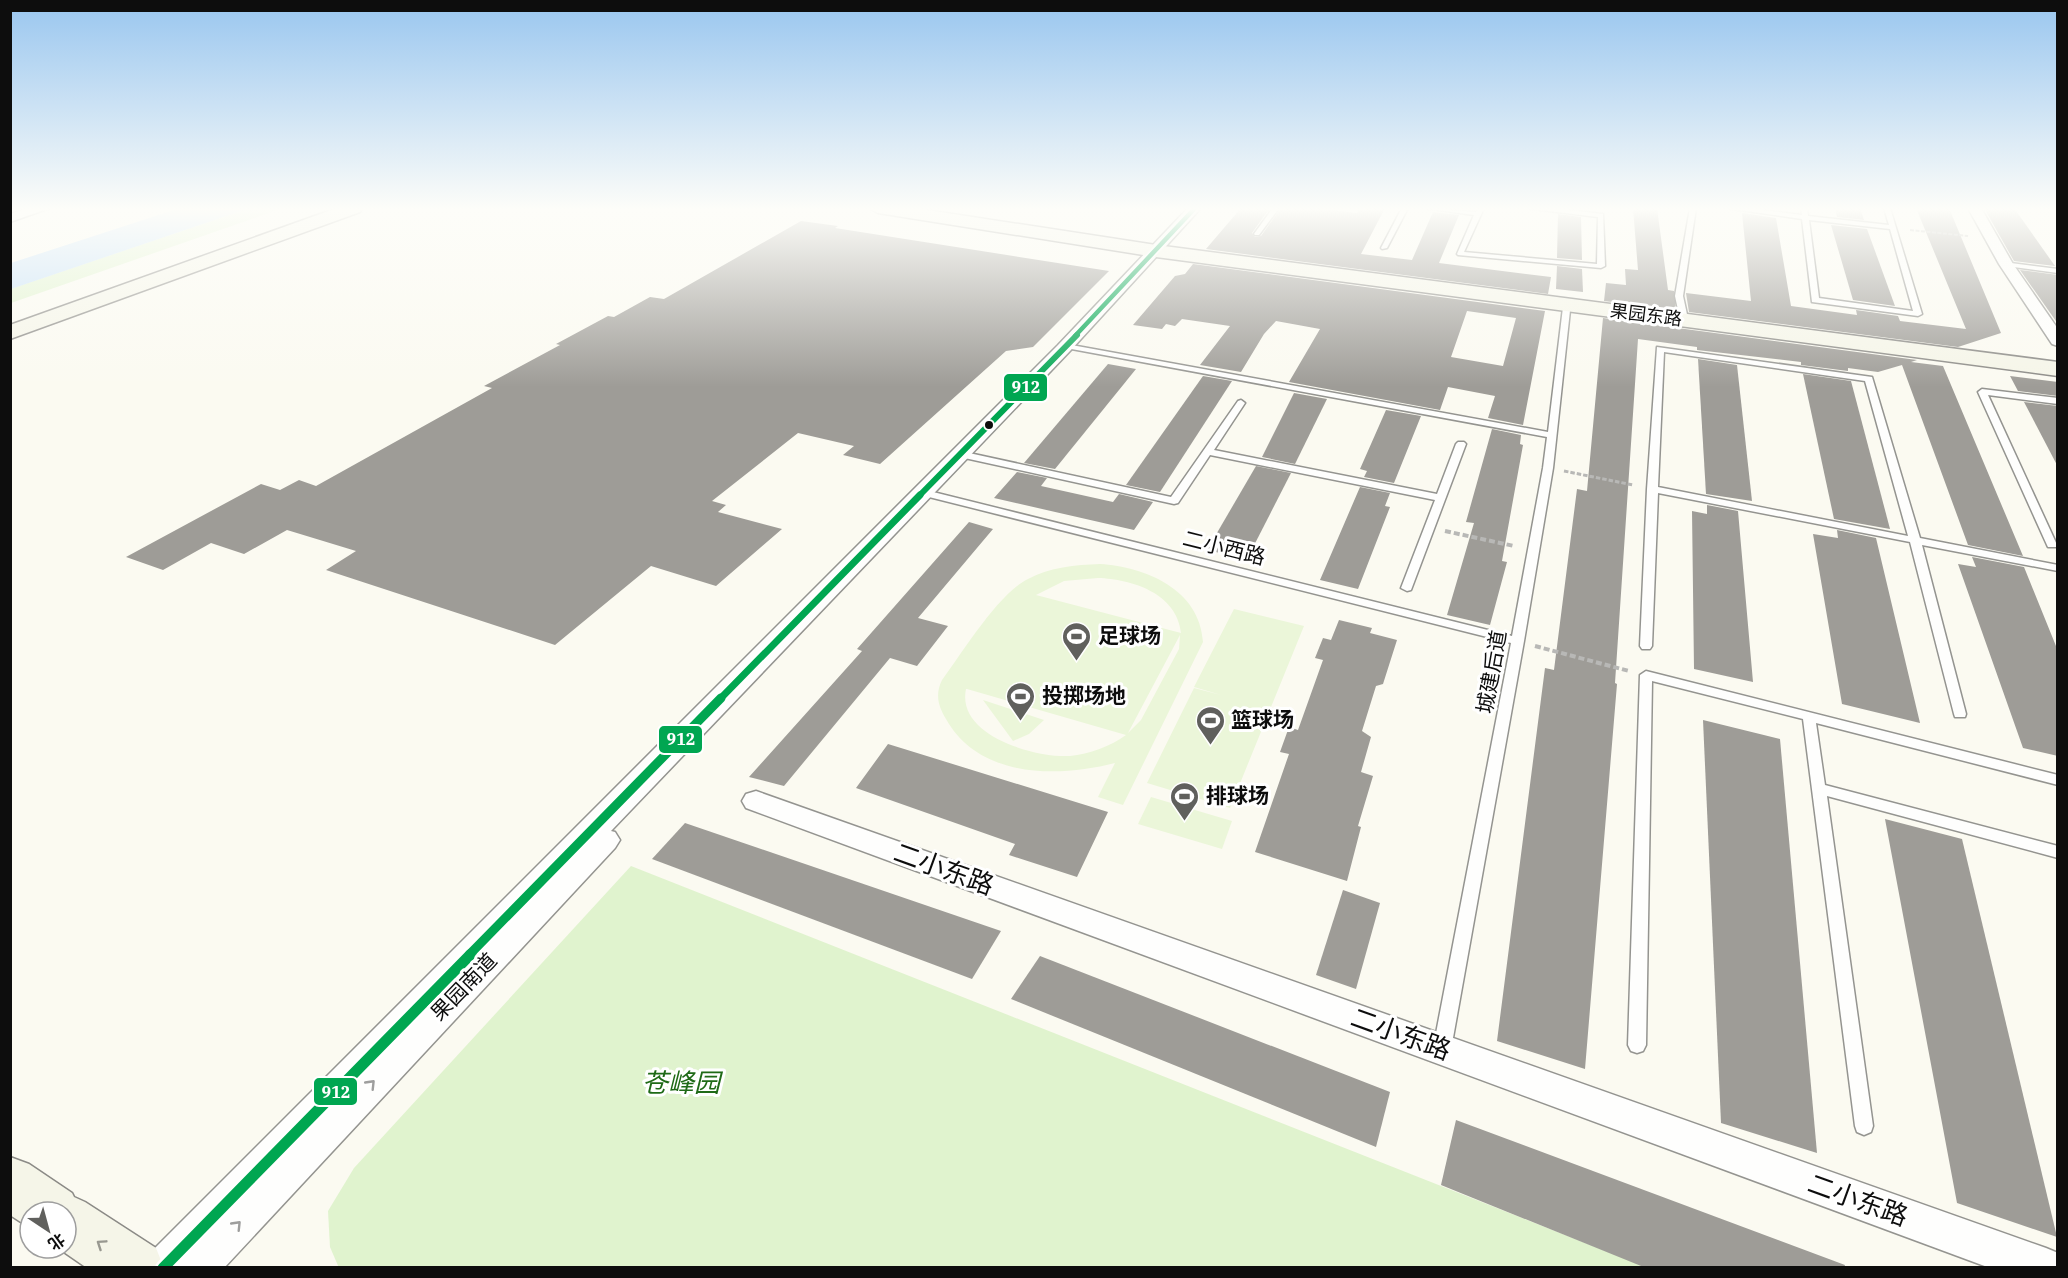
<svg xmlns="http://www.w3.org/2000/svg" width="2068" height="1278" font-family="'IBM Plex Serif','Noto Sans SC',serif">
<rect width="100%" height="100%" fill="#fbfaf1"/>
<g fill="#e0f3ce">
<path d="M250 208H283L11 303 10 289Z"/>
<path d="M631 866 1646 1267 339 1268 330 1247 328 1211 354 1168Z"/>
</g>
<g fill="#ebf6d9" fill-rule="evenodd">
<path d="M1100 564C1145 567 1200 589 1203 642L1123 805 1098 797 1115 763C1057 778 979 778 946 719 938 706 935 694 942 680 963 652 998 594 1028 579 1050 567 1075 565 1100 564ZM1098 578C1131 579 1177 593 1181 633L1036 595 1064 581ZM1180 635 1179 649 1141 720 1128 733ZM966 689H967L1126 735C1111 746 1089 754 1070 756 1036 758 956 736 966 689Z"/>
<path d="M1234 609 1304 626 1230 808 1147 783 1194 688 1221 695 1194 687Z"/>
<path d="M983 700 1044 720 1029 734 1013 741Z"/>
<path d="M1151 797 1232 821 1222 849 1138 824Z"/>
</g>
<path fill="#c4e0f9" d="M180 208H250L11 289V263Z"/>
<g fill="#9e9c97" fill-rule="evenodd">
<path d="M1241 208H1270L1252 233 1255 237 1261 236 1281 208H1312L1357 213 1360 208H1385L1361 254 1412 260 1433 212 1459 215 1439 263 1551 277 1548 294 1206 249Z"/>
<path d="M1633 208H1657L1668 290 1674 291 1676 310 1604 301 1606 283 1626 285 1625 269 1638 270Z"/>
<path d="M1835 208H1860L1864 220 1837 217Z"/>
<path d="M1916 208H1949L2001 333 1958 347 1689 312 1686 293 1751 301 1742 213 1776 218 1791 306 1857 315 1856 310 1898 316 1900 321 1966 329Z"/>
<path d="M1984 208H2014L2055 266 2014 261Z"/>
<path d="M1558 214 1581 217 1582 260 1557 258Z"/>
<path d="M801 221 838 226 835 228 1109 271 1033 347 1006 351 880 464 843 455 854 446 798 433 712 501 726 505 718 512 782 529 716 586 651 566 555 645 326 570 356 551 287 530 244 554 211 543 163 570 126 557 261 484 280 490 299 480 316 486 492 388 484 386 560 345 556 344 608 316 614 317 650 297 664 299Z"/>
<path d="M1831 225 1867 229 1895 306 1853 300Z"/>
<path d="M1193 264 1545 311 1523 425 1488 418 1495 396 1448 387 1440 410 1289 382 1320 329 1276 321 1264 334 1241 372 1200 365 1230 326 1182 319 1175 326 1166 324 1162 329 1133 325 1175 276 1185 274ZM1467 311 1516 318 1503 366 1451 357Z"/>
<path d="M1557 266 1582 269 1583 292 1556 289Z"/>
<path d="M2020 270 2058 275V324Z"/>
<path d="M1603 318 1917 360 1911 362 1943 366 2023 556 1968 545 1902 365 1878 372 1848 368V371L1801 365V362L1697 350V347L1638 339 1615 683 1617 684 1585 1069 1497 1041 1545 668 1554 670 1577 489 1587 491Z"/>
<path d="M1698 359 1737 365 1752 501 1706 494Z"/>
<path d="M1108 364 1136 369 1055 469 1024 463Z"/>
<path d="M1803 374 1851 381 1890 529 1834 519Z"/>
<path d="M1203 376 1232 381 1160 492 1126 485Z"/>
<path d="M2010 376 2058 382V396L2018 391Z"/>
<path d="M1294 393 1327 399 1295 464 1262 457Z"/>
<path d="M2024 402 2058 406V467Z"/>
<path d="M1386 410 1421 416 1394 483 1364 477 1367 471 1360 469Z"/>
<path d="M1492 429 1521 435 1520 444 1523 445 1502 561 1507 562 1490 625 1447 615 1474 523 1466 522Z"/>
<path d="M1256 466 1291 473 1247 559 1207 550Z"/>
<path d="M1017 472 1047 478 1041 486 1113 502 1119 494 1153 502 1134 530 994 498Z"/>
<path d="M1360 487 1390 493 1385 506 1390 507 1358 589 1320 580Z"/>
<path d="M1707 505 1738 511 1753 682 1694 669 1692 511 1707 514Z"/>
<path d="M969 522 993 529 918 618 948 626 917 666 890 658 784 786 749 777 862 651 857 649Z"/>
<path d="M1837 530 1876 538 1920 723 1842 704 1813 534 1838 538Z"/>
<path d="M1972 557 2024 567 2058 651V756L2023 748 1958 564 1976 567Z"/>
<path d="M1339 620 1372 628 1370 633 1397 640 1383 684 1376 686 1362 731 1371 737 1361 772 1373 776 1358 826 1361 827 1347 881 1255 852 1289 754 1280 752 1289 727 1298 730 1323 660 1315 658 1323 638 1331 640Z"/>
<path d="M1703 720 1780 739 1817 1153 1721 1123Z"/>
<path d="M888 744 1108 812 1077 877 1009 855 1015 844 856 788Z"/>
<path d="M1885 819 1962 839 2057 1237 1957 1203Z"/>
<path d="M685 823 1001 931 972 979 652 859Z"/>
<path d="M1343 890 1380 903 1356 989 1316 975Z"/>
<path d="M1040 956 1390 1092 1376 1147 1011 999Z"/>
<path d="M1456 1120 1845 1265 1844 1268H1646L1441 1185Z"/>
</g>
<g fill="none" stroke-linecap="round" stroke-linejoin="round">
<defs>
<g id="lane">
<path d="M1273 208H1279L1259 235H1255L1254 234Z"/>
<path d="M1402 208H1408L1387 248 1382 249 1381 248Z"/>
<path d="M1424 208 1476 212 1478 208H1484L1464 252 1597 264 1598 217 1524 208H1551L1603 214 1605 266 1601 268 1458 255 1457 254 1474 215Z"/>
<path d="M1690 208H1696L1683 296 1688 319 1684 321 1680 319 1675 296Z"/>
<path d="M1725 208H1746L1802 215 1801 208H1807L1808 216 1889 225 1884 208H1890L1922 314 1918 316 1812 302 1802 219ZM1809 220 1890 229 1913 311 1819 298Z"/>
<path d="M2003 262 2058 269V273L2006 266 2002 264Z"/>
<path d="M1564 299 1571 301 1553 468 1524 641 1451 1049 1448 1055 1442 1057 1436 1055 1433 1049 1511 643 917 494 916 492 921 489 1512 636 1543 468 1547 437 1066 348 1062 346 1066 344 1548 432Z"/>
<path d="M1657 347 1872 377 1920 538 2058 565V571L1922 545 1966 714 1965 717H1955L1954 714 1910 542 1658 493 1652 646 1650 649H1642L1640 646 1647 489ZM1664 352 1865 381 1908 536 1658 487Z"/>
<path d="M1982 389 2058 398V404L1988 395 2057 545 2056 547H2048L2047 545 1978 392Z"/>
<path d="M1241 400 1245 403 1214 450 1437 494 1456 444 1458 442H1464L1466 444 1411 590 1407 591 1401 588 1435 500 1210 455 1178 503 1174 504 960 457 955 454 960 451 1171 497 1238 401Z"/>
<path d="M1646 671 2058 775V785L1816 723 1825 785 2058 846V858L1827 796 1873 1126 1871 1132 1864 1135 1857 1132 1855 1126 1803 719 1652 681 1646 1045 1643 1051 1637 1053 1631 1051 1628 1045 1640 675Z"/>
</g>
<g id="street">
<path d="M29 208H50L10 222V214Z"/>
<path d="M1188 208H1201L1070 351 611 831 615 832 620 840 615 848 224 1268H143L149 1254 1058 345Z"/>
<path d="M1968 208H1981L2013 264 2058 329V346L2052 344 1999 264Z"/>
<path d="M756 791 2046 1248 2058 1253V1268H1990L746 808 742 801 746 794Z"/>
</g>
<g id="secondary">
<path d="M337 208H363L360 212 10 339V325Z"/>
<path d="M869 208H914L1156 245 2058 362V376L1156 257 878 213Z"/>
<path d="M10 1157 29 1164 72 1193 74 1197 85 1202 156 1248 164 1268H87L58 1248H66V1212H30V1228L10 1215Z"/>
</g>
</defs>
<use href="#lane" stroke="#949490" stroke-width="3"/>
<use href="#street" stroke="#949490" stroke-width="3"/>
<use href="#secondary" stroke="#8b8a86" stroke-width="3"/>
<path stroke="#b8b8b6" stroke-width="2" stroke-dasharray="4 1.5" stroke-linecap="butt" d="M1910 230 1968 236"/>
<path stroke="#b8b8b6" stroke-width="3" stroke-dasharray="4.5 2" stroke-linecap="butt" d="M1564 471 1633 485"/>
<g stroke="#b8b8b6" stroke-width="4" stroke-dasharray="6 3" stroke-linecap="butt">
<path d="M1445 531 1514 546"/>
<path d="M1535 646 1629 671"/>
</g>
<use href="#lane" fill="#fefefd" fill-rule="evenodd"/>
<use href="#street" fill="#fefefd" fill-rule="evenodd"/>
<use href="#secondary" fill="#f5f5e8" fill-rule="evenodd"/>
<defs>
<path id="bus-1-far4" d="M1075 336 1195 208"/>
<path id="bus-1-far3" d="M918 497 1077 335"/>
<path id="bus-1-far2" d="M720 699 920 495"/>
<path id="bus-1-far1" d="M469 955 721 698"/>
<path id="bus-1" d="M163 1268 471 954"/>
</defs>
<use href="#bus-1-far4" stroke="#fff" stroke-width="8"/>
<use href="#bus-1-far3" stroke="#fff" stroke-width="10"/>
<use href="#bus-1-far2" stroke="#fff" stroke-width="11"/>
<use href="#bus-1-far1" stroke="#fff" stroke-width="14"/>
<use href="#bus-1" stroke="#fff" stroke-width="16"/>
<use href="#bus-1-far4" stroke="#00a651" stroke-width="4.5"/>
<use href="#bus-1-far3" stroke="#00a651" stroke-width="6"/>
<use href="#bus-1-far2" stroke="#00a651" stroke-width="7"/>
<use href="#bus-1-far1" stroke="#00a651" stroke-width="9"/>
<use href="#bus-1" stroke="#00a651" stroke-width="11"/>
</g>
<defs><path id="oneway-chevron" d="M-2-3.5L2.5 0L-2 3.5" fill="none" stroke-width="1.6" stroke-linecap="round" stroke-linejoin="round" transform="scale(1.5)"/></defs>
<g stroke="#9e9e9d">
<use href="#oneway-chevron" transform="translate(371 1084) rotate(-46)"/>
<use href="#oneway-chevron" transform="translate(237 1225) rotate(-46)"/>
</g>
<use stroke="#989890" href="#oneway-chevron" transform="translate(101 1244) rotate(-146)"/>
<linearGradient id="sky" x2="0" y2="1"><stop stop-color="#99c6ef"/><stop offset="0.54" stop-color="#fdfdf9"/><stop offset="1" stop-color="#fdfdf9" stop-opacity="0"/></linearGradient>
<rect width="2068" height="387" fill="url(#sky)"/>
<defs>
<symbol id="stadium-pin" viewBox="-11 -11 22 30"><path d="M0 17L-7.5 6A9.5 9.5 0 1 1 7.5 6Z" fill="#60605d" stroke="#fff"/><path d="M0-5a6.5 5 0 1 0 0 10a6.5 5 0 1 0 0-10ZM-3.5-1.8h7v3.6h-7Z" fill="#fff"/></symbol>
</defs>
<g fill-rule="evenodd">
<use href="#stadium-pin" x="1060" y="620" width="33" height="45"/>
<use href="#stadium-pin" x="1004" y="680" width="33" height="45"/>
<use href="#stadium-pin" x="1194" y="704" width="33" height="45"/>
<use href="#stadium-pin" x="1168" y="780" width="33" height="45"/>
</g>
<circle fill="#0d0d0d" stroke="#fff" stroke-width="2" cx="989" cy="425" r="5"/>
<g text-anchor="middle" stroke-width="6" stroke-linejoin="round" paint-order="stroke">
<g font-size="18" fill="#0d0d0d" stroke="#fff">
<text transform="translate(1646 315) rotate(7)" y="6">果园东路</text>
</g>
<g font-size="21" fill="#0d0d0d" stroke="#fff">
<text transform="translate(1224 548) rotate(14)" y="7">二小西路</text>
<text transform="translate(1492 672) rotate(-80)" y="7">城建后道</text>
<text transform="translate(464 987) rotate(-46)" y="7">果园南道</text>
</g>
<g font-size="21" font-weight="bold" fill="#0d0d0d" stroke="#fff" text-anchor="start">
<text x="1098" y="643">足球场</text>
<text x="1042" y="703">投掷场地</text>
<text x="1231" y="727">篮球场</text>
<text x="1206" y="803">排球场</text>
</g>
<g font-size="26" fill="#0d0d0d" stroke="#fff">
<text transform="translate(944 869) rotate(20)" y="9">二小东路</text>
<text transform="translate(1401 1034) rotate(20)" y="9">二小东路</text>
<text transform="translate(1858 1200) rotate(20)" y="9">二小东路</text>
</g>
<g font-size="26" font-style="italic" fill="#1f6a17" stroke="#fff">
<text x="681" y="1092">苍峰园</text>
</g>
</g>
<g stroke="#fff" stroke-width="2">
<rect x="1003" y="373" width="45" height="29" rx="6" fill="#00a651"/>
<rect x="658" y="725" width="45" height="29" rx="6" fill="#00a651"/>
<rect x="313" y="1077" width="45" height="29" rx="6" fill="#00a651"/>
</g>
<g font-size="16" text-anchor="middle" font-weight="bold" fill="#fff">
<text x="1026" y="393">912</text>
<text x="681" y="745">912</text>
<text x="336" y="1098">912</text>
</g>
<rect width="2068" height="1278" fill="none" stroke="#0d0d0d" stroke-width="24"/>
<g transform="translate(48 1230) rotate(144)"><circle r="28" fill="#ffffff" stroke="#9e9e9e" stroke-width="1.5"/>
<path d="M0-4.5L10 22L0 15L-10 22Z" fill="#60605d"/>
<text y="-9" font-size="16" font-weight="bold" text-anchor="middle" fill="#0d0d0d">北</text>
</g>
</svg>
